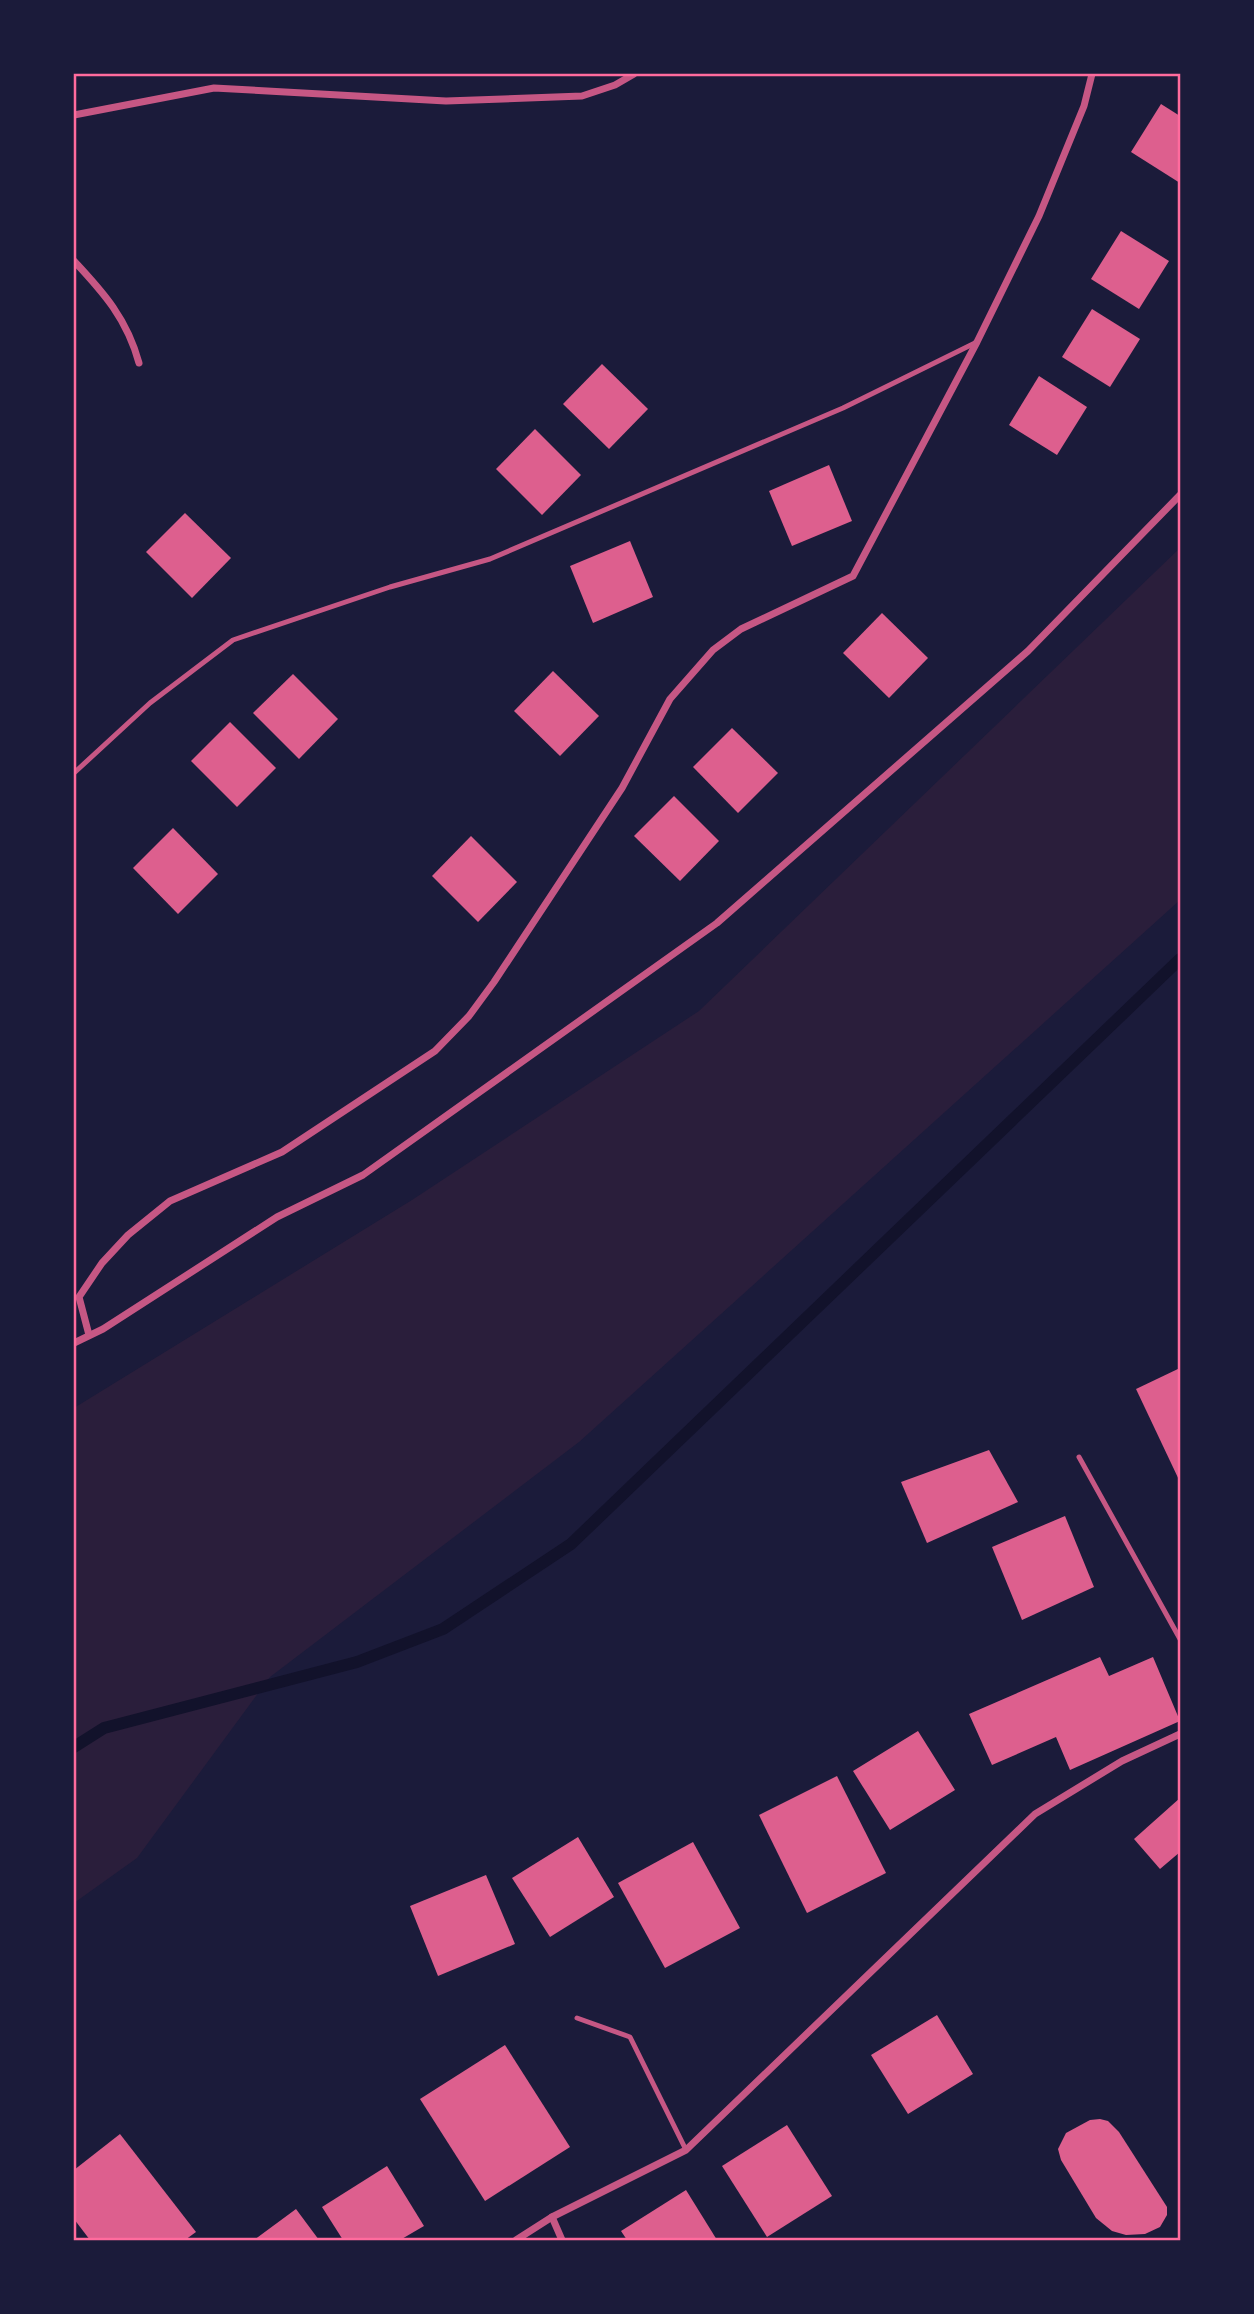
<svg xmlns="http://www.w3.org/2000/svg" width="1254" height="2314" font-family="'Fira Sans',sans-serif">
<rect width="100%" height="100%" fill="#1b1b3a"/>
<path fill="#2a1e3b" d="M1180 548V900L579 1442 270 1677 137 1858 74 1903V1408L412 1200 699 1011Z"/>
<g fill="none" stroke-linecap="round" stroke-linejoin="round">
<path stroke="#12122b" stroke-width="12" d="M74 1747 104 1728 357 1662 443 1629 571 1544 1180 959"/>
</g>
<g fill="#dd5f8e">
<path d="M1161 104 1180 116V183L1131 152Z"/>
<path d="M1121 231 1169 261 1139 309 1091 279Z"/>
<path d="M1092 309 1140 339 1110 387 1062 357Z"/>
<path d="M602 364 648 409 609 449 563 404Z"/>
<path d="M1039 376 1087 407 1057 455 1009 425Z"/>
<path d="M535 429 581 475 542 515 496 469Z"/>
<path d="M829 465 852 521 792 546 769 491Z"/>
<path d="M185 513 231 558 192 598 146 552Z"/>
<path d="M630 541 653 597 593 623 570 566Z"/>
<path d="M882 613 928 658 889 698 843 653Z"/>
<path d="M553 671 599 716 560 756 514 711Z"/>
<path d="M293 674 338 719 299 759 253 713Z"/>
<path d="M230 722 276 768 237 807 191 761Z"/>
<path d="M732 728 778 773 738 813 693 767Z"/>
<path d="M674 796 719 841 680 881 634 836Z"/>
<path d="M173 828 218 874 178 914 133 868Z"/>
<path d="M471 836 517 882 478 922 432 876Z"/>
<path d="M1180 1368V1482L1136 1389Z"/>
<path d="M989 1450 1018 1502 927 1543 901 1482Z"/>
<path d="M1065 1516 1094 1587 1022 1620 992 1547Z"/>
<path d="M1100 1657 1109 1676 1153 1657 1180 1721 1070 1770 1056 1737 992 1765 969 1714Z"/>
<path d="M918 1731 955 1790 890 1830 853 1771Z"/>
<path d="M837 1776 886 1873 807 1913 759 1815Z"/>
<path d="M1180 1798V1852L1160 1869 1134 1839Z"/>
<path d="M578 1837 614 1897 550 1937 512 1878Z"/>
<path d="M693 1842 740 1928 665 1968 618 1883Z"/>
<path d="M486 1875 515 1944 438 1976 410 1906Z"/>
<path d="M937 2015 973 2074 908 2114 871 2055Z"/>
<path d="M505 2045 570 2147 485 2201 420 2099Z"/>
<path d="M1100 2119 1108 2121 1119 2132 1167 2207V2215L1160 2227 1145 2234 1126 2235 1112 2231 1096 2218 1061 2160 1058 2149 1066 2133 1090 2120Z"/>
<path d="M787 2125 832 2196 767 2237 722 2166Z"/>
<path d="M120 2134 196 2232 185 2240H90L74 2219V2170Z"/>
<path d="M387 2166 424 2226 400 2240H343L322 2207Z"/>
<path d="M686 2190 717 2240H627L621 2231Z"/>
<path d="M296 2209 319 2240H254Z"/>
</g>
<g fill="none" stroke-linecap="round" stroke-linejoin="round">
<g stroke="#c65784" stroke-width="5">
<path d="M74 773 150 703 233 640 390 587 490 559 843 408 977 342"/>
<path d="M1079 1457 1180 1639"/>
<path d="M577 2018 630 2037 686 2150"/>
</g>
<g stroke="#c65784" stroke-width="7">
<path d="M74 115 214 88 446 101 582 96 615 85 634 74"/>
<path d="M74 261C104 293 127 319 139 363"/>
<path d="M89 1335 79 1297 102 1263 128 1235 170 1201 282 1152 435 1051 469 1016 494 982 622 788 670 699 713 650 741 629 853 576 977 342 1039 216 1084 106 1092 74"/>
<path d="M74 1343 103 1329 277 1217 363 1175 717 923 1028 651 1180 495"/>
<path d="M552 2217 562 2240"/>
<path d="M516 2240 552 2217 686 2150 1035 1814 1122 1761 1180 1734"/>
</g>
</g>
<rect width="1254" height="2314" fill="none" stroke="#1b1b3a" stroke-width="150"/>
<rect x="75" y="75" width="1104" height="2164" fill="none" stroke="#ff6b9d" stroke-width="2.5"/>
</svg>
